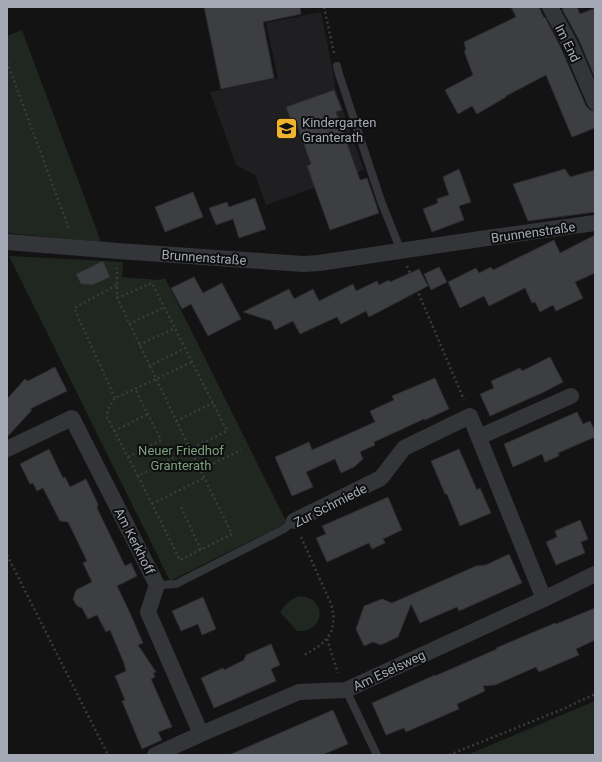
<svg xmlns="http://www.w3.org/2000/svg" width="602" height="762" font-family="Roboto,sans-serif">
<rect width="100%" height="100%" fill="#131314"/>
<path fill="#1f1f21" d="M321 12 333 72 335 88 364 170 266 205 255 175 236 165 210 92 278 78 266 23Z"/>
<g fill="#1f2720">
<path d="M22 30 101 242 7 233V36Z"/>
<path d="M9 256 123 262 122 277 159 280 165 278 287 523 170 581Z"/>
<path d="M300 596C328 598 325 633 297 631L280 612C286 604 290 599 300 596Z"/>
<path d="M595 701V755H467Z"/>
</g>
<g fill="#3d3e41" stroke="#2d2d30">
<path d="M204 7H300L301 14 263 22 274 78 221 89Z"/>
<path d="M511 7H539L544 18 545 17 561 48 586 106 590 110 595 111V128L572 137 546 75 506 96V97L477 114 472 106 458 114 445 90 473 75 464 51 466 50 464 42 516 17Z"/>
<path d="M566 7H577L580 14 595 8V78L579 40 562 9Z"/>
<path d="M334 90 342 110 336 112 360 180 367 178 379 213 330 230 307 166 311 164 297 125 293 126 286 107Z"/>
<path d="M459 169 471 202 459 206 464 220 432 232 423 209 438 203 437 199 449 195 443 177Z"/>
<path d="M565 169 570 177 595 170V212L528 221 513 184Z"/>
<path d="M193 192 203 217 165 232 155 207Z"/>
<path d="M255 198 266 229 239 238 233 219 216 225 209 208 227 202 229 207Z"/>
<path d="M595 235V273L575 282 583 298 556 311 553 305 540 312 535 302 532 303 525 288 489 306 484 296 460 308 448 282 476 268 479 273 491 267 493 270 554 240 560 253Z"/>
<path d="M103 261 110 277 93 285 81 284 76 274Z"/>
<path d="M439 267 447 282 431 290 424 274Z"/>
<path d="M419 269 428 286 369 317 366 311 341 324 337 317 300 334 293 321 275 330 271 321 243 312 289 289 294 299 313 289 319 301 353 284 356 291 377 281 379 285 389 280 390 282Z"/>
<path d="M194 277 203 293 222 283 241 319 208 336 191 304 182 309 171 288Z"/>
<path d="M550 357 563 382 542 393 490 416 480 394 494 388 491 381 520 368 522 371Z"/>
<path d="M55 367 67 391 30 409 32 410 7 437V399L25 379 28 381Z"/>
<path d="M435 378 449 409 425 420 424 419 374 442 375 445 360 452 363 459 354 467 341 473 335 459 306 472 313 487 292 496 275 457 309 442 312 450 375 422 370 411 394 400 392 396Z"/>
<path d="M577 412 583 424 590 421 595 431V437L558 453 559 456 545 462 542 454 513 467 504 444Z"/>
<path d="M49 449 63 478 65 477 70 487 86 479 98 504 97 508 125 566 131 563 137 576 117 586 130 613 143 643 138 645 156 672 153 673 155 677 151 679 172 727 158 732 162 740 142 749 122 701 125 700 115 676 126 671 124 663 110 630 106 632 97 615 88 619 82 608 77 606 73 599 76 590 92 582 83 563 87 561 68 522 60 521 43 488 37 491 33 483 30 484 20 464Z"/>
<path d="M459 449 477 490 480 488 491 513 460 526 447 494H445L431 461Z"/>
<path d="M388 497 402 530 383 539 385 543 372 549 369 543 327 562 316 538 326 534 322 526Z"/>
<path d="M580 520 588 539 581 542 585 553 556 565 546 542 557 537 555 531Z"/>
<path d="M509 554 522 583 459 611 457 607 420 623 411 604 398 637 381 645 373 642 364 646 356 629 364 606 382 599 392 603 476 566 486 565Z"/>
<path d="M203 597 216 629 202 635 198 624 181 631 172 611Z"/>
<path d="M595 608V640L576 649 579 655 539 672 536 667 495 685 483 686 485 691 457 704 459 709 406 732 404 728 386 735 372 703 435 675V676L497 649 496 648 555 623 556 624Z"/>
<path d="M271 644 280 665 271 669 276 681 214 708 201 678 223 668 224 670 244 660 246 655Z"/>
<path d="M333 710 348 744 322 755H229Z"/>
</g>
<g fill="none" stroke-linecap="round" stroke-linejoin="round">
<g stroke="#3a3b40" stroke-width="2.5" stroke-dasharray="2 3" stroke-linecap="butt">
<path d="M324 7 334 53"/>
<path d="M7 62 69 229"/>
<path d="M407 266 464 400"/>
<path d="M117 298 152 283 185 348 150 366 117 298V268"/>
<path d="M129 324 165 307"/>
<path d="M139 345 175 328"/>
<path d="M150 366 190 449 227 431 185 348"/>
<path d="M115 398 74 308 117 285"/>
<path d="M176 421 213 403"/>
<path d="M114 431 148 414"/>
<path d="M190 449 232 534 180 560 138 476Z"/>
<path d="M128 457 161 440 135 389"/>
<path d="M200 470 241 450"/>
<path d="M138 476 107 417 108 409 115 398 156 379 192 362"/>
<path d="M152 504 204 478"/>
<path d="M181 507 201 550"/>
<path d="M301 537 331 604C339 632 326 644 302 656"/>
<path d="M7 555 108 755"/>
<path d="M327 639 338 673"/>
<path d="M449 755 563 709 595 694"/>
</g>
<g stroke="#343539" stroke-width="8">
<path d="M337 66 339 74 381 201 401 251"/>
<path d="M157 585 176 584 284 529 294 521"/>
<path d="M346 690 377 755"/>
</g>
<g stroke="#343539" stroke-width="16">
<path d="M550 7 570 44 595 102"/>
<path d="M7 242 118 251 303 264 319 263 487 238 595 223"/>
<path d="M479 437 571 396"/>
<path d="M7 449 72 418 157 585 148 612 201 734"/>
<path d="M294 521 381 478 404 448 470 416 544 599"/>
<path d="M155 755 201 734 299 692 346 690 544 599 595 574"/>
</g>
</g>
<defs>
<symbol id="school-square" viewBox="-11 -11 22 22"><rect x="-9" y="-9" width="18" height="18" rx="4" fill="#f0b32f" stroke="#0e0e0f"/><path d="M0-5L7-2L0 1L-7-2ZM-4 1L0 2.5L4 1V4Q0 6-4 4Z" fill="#111"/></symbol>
</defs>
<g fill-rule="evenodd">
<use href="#school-square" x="274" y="116" width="25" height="25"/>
</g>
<g text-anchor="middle" stroke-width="4" stroke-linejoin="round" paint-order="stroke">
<g font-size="13" fill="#a4a9b5" stroke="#0e0e0f">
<text transform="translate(568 43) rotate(64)" y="5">Im End</text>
<text transform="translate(533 232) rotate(-8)" y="5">Brunnenstraße</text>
<text transform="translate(204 257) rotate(4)" y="5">Brunnenstraße</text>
<text transform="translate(330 505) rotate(-27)" y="5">Zur Schmiede</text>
<text transform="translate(135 541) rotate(63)" y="5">Am Kerkhoff</text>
<text transform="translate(389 670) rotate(-25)" y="5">Am Eselsweg</text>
</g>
<g font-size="13" fill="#a4a9b5" stroke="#0e0e0f" text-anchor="start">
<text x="302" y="127">Kindergarten<tspan x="302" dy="15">Granterath</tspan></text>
</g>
<g font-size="13" fill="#7ba07e" stroke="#0e0e0f">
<text x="181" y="455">Neuer Friedhof<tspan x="181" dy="15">Granterath</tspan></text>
</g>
</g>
<rect width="602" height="762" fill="none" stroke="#a4a9b5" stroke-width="16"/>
</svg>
